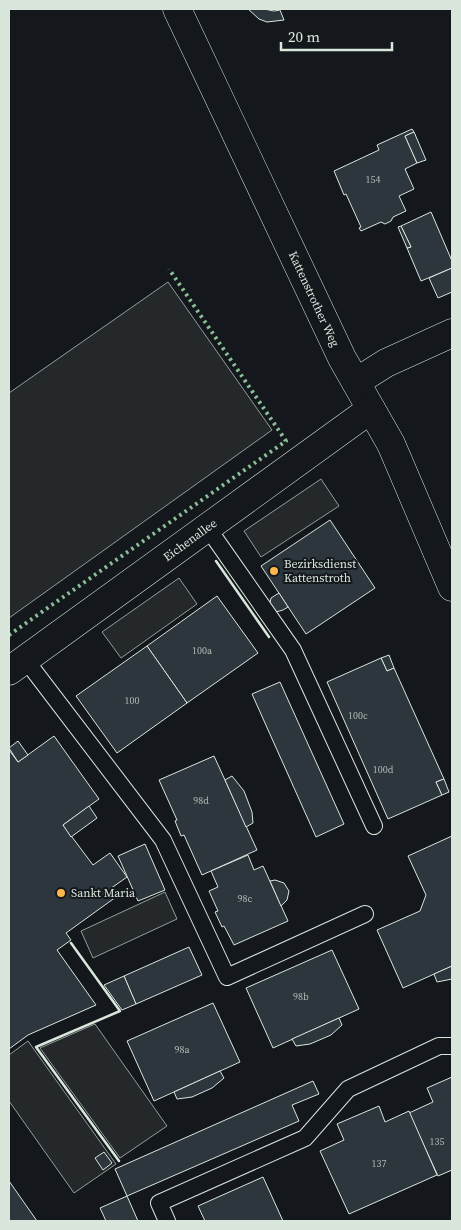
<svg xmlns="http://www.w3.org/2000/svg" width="461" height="1230" font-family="'Source Serif 4',serif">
<rect width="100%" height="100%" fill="#14181c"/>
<g fill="#24282b" stroke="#939e99">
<path d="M168 282 272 430 9 618V393Z"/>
<path d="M321 479 339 506 261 557 244 531Z"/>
<path d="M179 578 197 604 121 658 102 632Z"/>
<path d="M165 892 177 919 93 958 81 931Z"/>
<path d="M95 1024 167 1126 120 1158 40 1048Z"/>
<path d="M28 1041 116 1164 74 1193 9 1101V1055Z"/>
</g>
<g fill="#2c363c" stroke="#d8e6dc">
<path d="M248 9H264L274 11 280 10 284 20 267 22 259 19Z"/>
<path d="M412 129 414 132 405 136 417 163 405 169 414 189 399 196 406 211 393 217 391 221 385 224 381 222 361 231 359 228 361 227 346 194 344 195 334 171 379 150 377 145Z"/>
<path d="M414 132 426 160 417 163 405 136Z"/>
<path d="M431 212 452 261V268L421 281 407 248 411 247 401 226Z"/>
<path d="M401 226 411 247 407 248 398 227Z"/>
<path d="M452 268V292L438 298 429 278Z"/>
<path d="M330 520 375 588 306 634 261 566Z"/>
<path d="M279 593 288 607 283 610 276 612 270 603 271 598Z"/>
<path d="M217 596 258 653 187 703 147 646Z"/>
<path d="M147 646 187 703 117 753 76 696Z"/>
<path d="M389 655 394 668 387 671 381 658Z"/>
<path d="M381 658 387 671 394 668 444 779 436 782 442 795 388 819 327 682Z"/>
<path d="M280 682 344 824 316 837 252 694Z"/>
<path d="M54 736 99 799 63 825 93 865 110 853 127 877 110 889 116 897 66 933 71 940 57 950 96 1005 28 1035 9 1049V750L18 762Z"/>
<path d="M18 741 28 755 18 762 9 748Z"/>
<path d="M214 756 257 850 202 875 184 835 181 836 175 821 177 820 159 780Z"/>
<path d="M232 776 244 791 252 812 253 823 246 827 225 780Z"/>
<path d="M444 779 449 792 442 795 436 782Z"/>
<path d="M89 806 97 818 71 837 63 825Z"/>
<path d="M452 836V966L403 988 377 930 420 911 426 895 408 856Z"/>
<path d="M145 844 165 890 138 901 118 856Z"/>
<path d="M248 855 254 870 263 866 288 921 234 945 224 926 222 927 215 912 218 911 209 891 218 887 211 871Z"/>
<path d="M275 880 284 883 289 891 287 900 281 906 270 881Z"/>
<path d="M189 947 202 975 136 1004 124 976Z"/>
<path d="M332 950 359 1009 273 1048 246 988Z"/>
<path d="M452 966V979L437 982 434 974Z"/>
<path d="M124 976 136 1004 122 1010 104 985Z"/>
<path d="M213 1003 240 1062 154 1101 127 1041Z"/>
<path d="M339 1018 342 1025 331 1035 310 1044 296 1046 292 1039Z"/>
<path d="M220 1071 224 1078 212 1088 192 1097 177 1099 174 1092Z"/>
<path d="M452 1077V1170L438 1176 409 1113 433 1102 427 1088Z"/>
<path d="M313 1081 319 1094 292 1105 299 1121 127 1196 115 1169Z"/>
<path d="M379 1106 385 1122 409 1111 437 1175 349 1214 320 1151 344 1140 337 1124Z"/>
<path d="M104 1152 112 1163 103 1170 95 1158Z"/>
<path d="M263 1177 283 1221H205L198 1206Z"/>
<path d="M9 1181 37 1221H9Z"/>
<path d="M127 1196 138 1221H106L100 1208Z"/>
</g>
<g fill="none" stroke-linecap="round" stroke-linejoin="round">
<defs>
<g id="lane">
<path d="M207 527 293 650 374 826"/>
<path d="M25 659 163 840 227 977 365 914"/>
<path d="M167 1221 159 1203 305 1138 348 1089 439 1046H452"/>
</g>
<g id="street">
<path d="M177 9 342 358 391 444 452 587"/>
<path d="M356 382 386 363 452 333"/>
<path d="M9 671 371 409"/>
</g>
</defs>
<use href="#lane" stroke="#d8e6dc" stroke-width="18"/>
<use href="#street" stroke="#d8e6dc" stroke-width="29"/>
<use href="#lane" stroke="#14181c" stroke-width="16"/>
<use href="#street" stroke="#14181c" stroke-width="28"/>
<path stroke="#8ac095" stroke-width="4" stroke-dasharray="2.5 4" stroke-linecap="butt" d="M9 635 286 441 169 269"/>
<g stroke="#d8e6dc" stroke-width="2.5">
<path d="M216 561 269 637"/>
<path d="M71 943 120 1011 36 1047 119 1161"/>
</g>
</g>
<g fill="#ffb74d" stroke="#14181c" stroke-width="2">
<circle cx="274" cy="571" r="5"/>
<circle cx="61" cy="893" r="5"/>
</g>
<g text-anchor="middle" stroke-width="4" stroke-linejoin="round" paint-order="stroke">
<g font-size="10" fill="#adbab4">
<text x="373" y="183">154</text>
<text x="202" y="654">100a</text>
<text x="132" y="704">100</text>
<text x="358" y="719">100c</text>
<text x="383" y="773">100d</text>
<text x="201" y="804">98d</text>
<text x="245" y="902">98c</text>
<text x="301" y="1000">98b</text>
<text x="182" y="1053">98a</text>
<text x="437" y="1145">135</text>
<text x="379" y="1167">137</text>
</g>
<g font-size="12" fill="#d8e6dc" stroke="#14181c">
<text transform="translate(314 299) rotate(65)" y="4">Kattenstrother Weg</text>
<text transform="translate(190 540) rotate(-36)" y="4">Eichenallee</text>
</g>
<g font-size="12" fill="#d8e6dc" stroke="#14181c" text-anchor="start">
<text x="284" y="568">Bezirksdienst<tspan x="284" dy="14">Kattenstroth</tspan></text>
<text x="71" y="897">Sankt Maria</text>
</g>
</g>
<rect width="461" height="1230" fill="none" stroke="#d8e6dc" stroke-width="20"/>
<path d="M281 42v8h111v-8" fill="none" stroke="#d8e6dc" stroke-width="2.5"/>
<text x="288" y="42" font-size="15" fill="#d8e6dc" stroke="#14181c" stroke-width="4" paint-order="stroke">20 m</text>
</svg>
